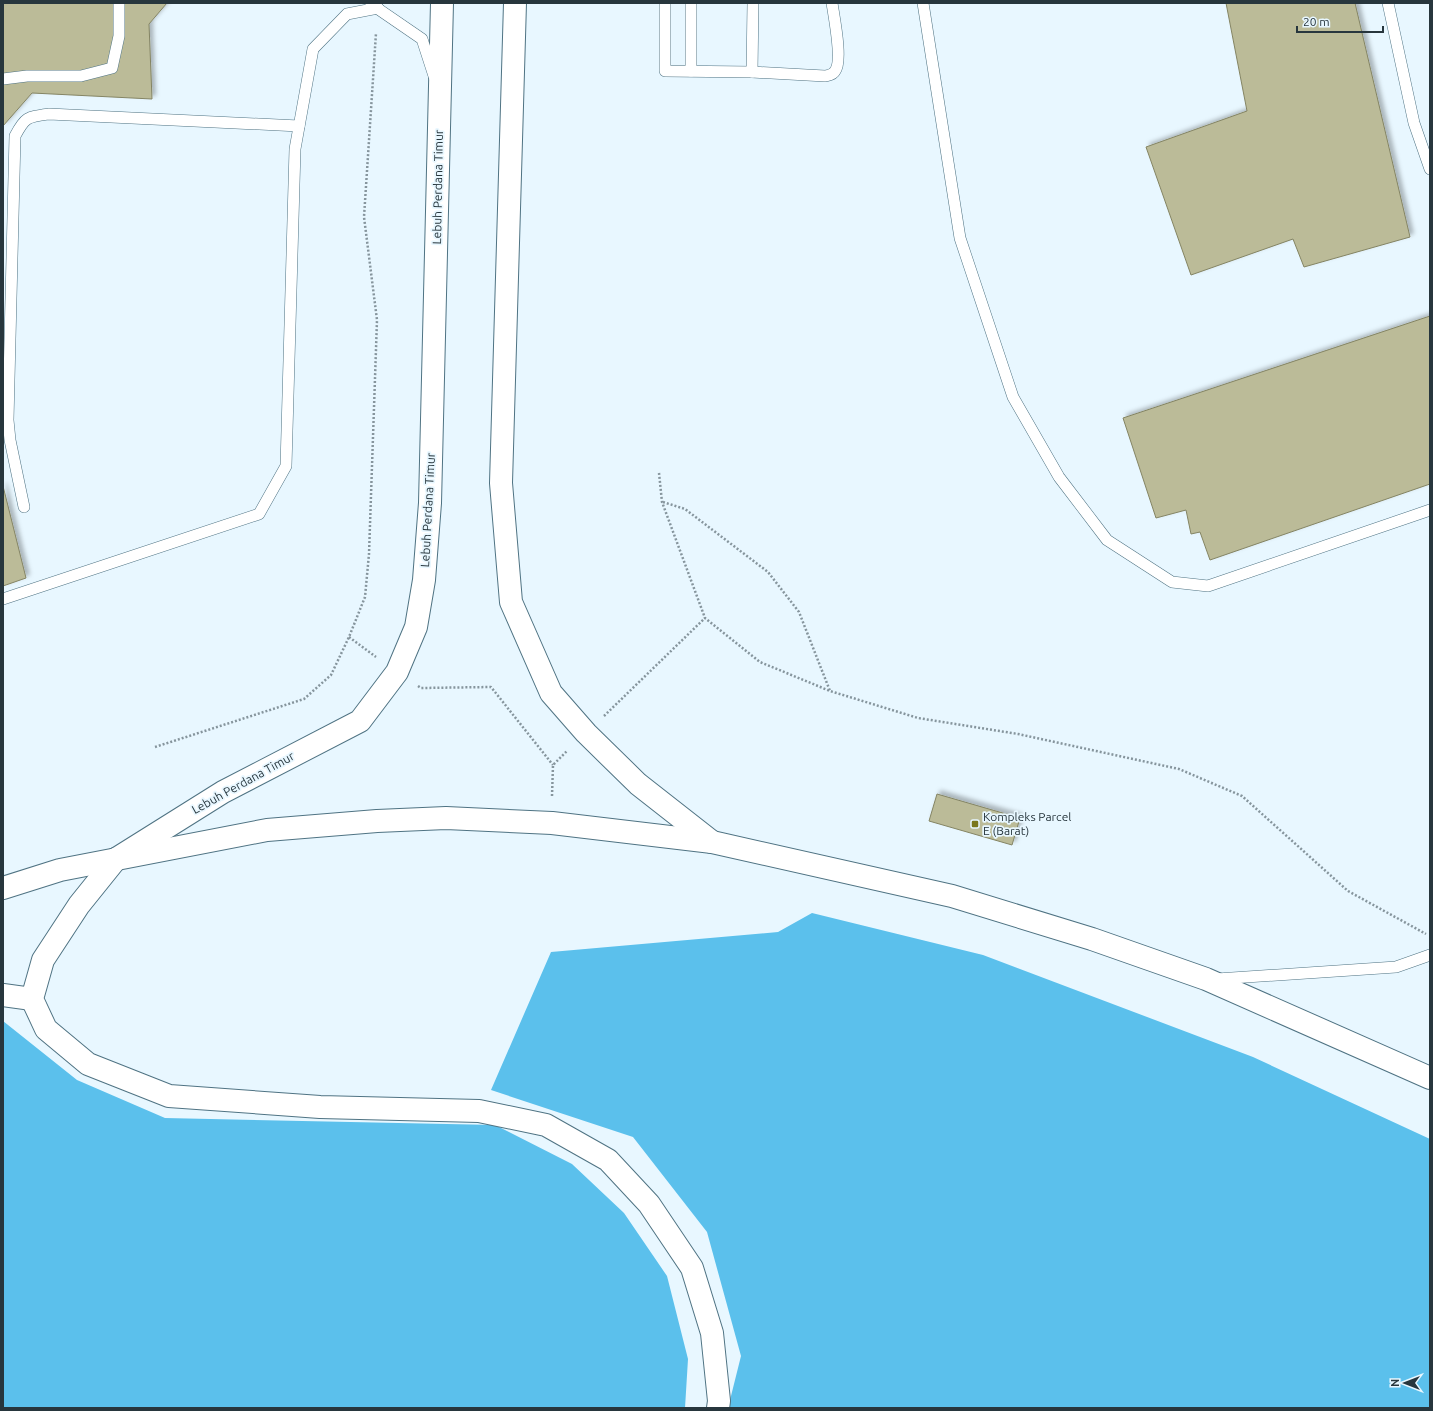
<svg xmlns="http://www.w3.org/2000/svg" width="1433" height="1411" font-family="Ubuntu,sans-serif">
<defs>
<filter id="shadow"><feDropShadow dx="3.5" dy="-3.5" stdDeviation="2" flood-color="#0004"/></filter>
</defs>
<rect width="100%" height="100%" fill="#e8f7ff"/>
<g fill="#5bc0ec">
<path d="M812 913 983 955 1253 1057 1430 1139V1408H728L741 1356 707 1232 633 1137 491 1090 551 952 778 932Z"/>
<path d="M3 1021 77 1080 165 1118 495 1125 572 1164 624 1213 667 1276 688 1359 685 1408H3Z"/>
</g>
<g fill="#bbbb98" stroke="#848463" filter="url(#shadow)">
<path d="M3 3H75V13L3 9Z"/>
<path d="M3 3H167L149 24 152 99 32 93 3 126Z"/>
<path d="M1226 3H1355L1410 237 1304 267 1293 239 1191 275 1146 147 1247 111Z"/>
<path d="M1430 316V484L1210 560 1200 532 1191 534 1186 510 1156 518 1123 418Z"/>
<path d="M3 486 26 578 3 586Z"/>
<path d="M937 794 1020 818 1012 845 929 821Z"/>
</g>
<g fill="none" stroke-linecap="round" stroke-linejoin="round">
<defs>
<g id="lane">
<path d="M665 3V71L752 72 825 76C829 75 833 75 835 71 843 61 834 17 832 3"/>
<path d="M923 3 960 238 1013 397 1059 477 1107 540 1172 582 1208 586 1430 510"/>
<path d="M1388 3 1414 123 1430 169"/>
<path d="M371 4 422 39 434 76"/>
<path d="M691 71V3"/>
<path d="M752 72 753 3"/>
<path d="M3 79 27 76H81L112 68 119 36V3"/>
<path d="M24 507 10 440 8 420 15 136C25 117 27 117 49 114L299 126"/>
<path d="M3 599 259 514 286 466 295 149 313 49 347 14 378 8"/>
<path d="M1217 979 1396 967 1430 955"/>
</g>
<g id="street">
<path d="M116 859 79 905 43 960 32 999 46 1029 88 1064 169 1096 320 1107 479 1111 546 1125 608 1160 649 1204 692 1268 712 1333 719 1401 718 1408"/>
<path d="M3 995 32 999"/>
</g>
<g id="secondary">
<path d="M515 3 501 483 511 602 551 693 586 733 638 784 712 842"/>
<path d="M116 859 223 792 360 721 397 672 416 627 424 580 430 503 442 3"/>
</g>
<path id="primary" d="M3 888 60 870 267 830 377 821 446 818 552 823 712 842 952 896 1092 939 1206 979 1430 1078"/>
</defs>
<use href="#lane" stroke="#4f7383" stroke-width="12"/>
<use href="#street" stroke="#4f7383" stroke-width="24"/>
<use href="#secondary" stroke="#4f7383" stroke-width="24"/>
<use href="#primary" stroke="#4f7383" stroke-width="24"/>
<g stroke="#86959d" stroke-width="2.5" stroke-dasharray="2 2" stroke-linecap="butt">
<path d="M659 473 662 502 705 618 760 662 830 691 918 718 1018 734 1179 769 1242 796 1348 891 1426 934"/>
<path d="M663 502 685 509 768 572 799 612 830 691"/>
<path d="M349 637 376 657"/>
<path d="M418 686 421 688 491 687 553 765"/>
<path d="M604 716 705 618"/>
<path d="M155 747 304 699 331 675 349 637 365 597 369 554 377 320 364 217 376 33"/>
<path d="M552 796 553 765 567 751"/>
</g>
<use href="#lane" stroke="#fff" stroke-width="11"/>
<use href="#street" stroke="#fff" stroke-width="22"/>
<use href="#secondary" stroke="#fff" stroke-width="22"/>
<use href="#primary" stroke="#fff" stroke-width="22"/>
</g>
<rect fill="#7a771d" stroke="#e8f7ff" stroke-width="1.5" x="971" y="820" width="8" height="8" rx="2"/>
<g text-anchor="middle" stroke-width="3.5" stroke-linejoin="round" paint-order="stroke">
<g font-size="12" fill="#27363d" stroke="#e8f7ff">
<text transform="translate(438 187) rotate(-89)" y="4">Lebuh Perdana Timur</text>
<text transform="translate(428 510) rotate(-87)" y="4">Lebuh Perdana Timur</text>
<text transform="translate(243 783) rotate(-29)" y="4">Lebuh Perdana Timur</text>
</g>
<g font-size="12" fill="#27363d" stroke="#e8f7ff" text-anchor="start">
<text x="983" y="821">Kompleks Parcel<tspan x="983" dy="14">E (Barat)</tspan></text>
</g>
</g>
<rect width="1433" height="1411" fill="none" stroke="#27363d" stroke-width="8"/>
<g transform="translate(1405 1383) rotate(270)" stroke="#e8f7ff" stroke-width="3" paint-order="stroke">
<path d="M0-3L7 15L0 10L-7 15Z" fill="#27363d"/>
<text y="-6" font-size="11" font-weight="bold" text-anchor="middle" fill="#27363d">N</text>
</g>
<path d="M1297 26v6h86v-6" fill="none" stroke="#27363d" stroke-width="2"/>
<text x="1303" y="26" font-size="12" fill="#27363d" stroke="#e8f7ff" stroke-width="3" paint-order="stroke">20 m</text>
</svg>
